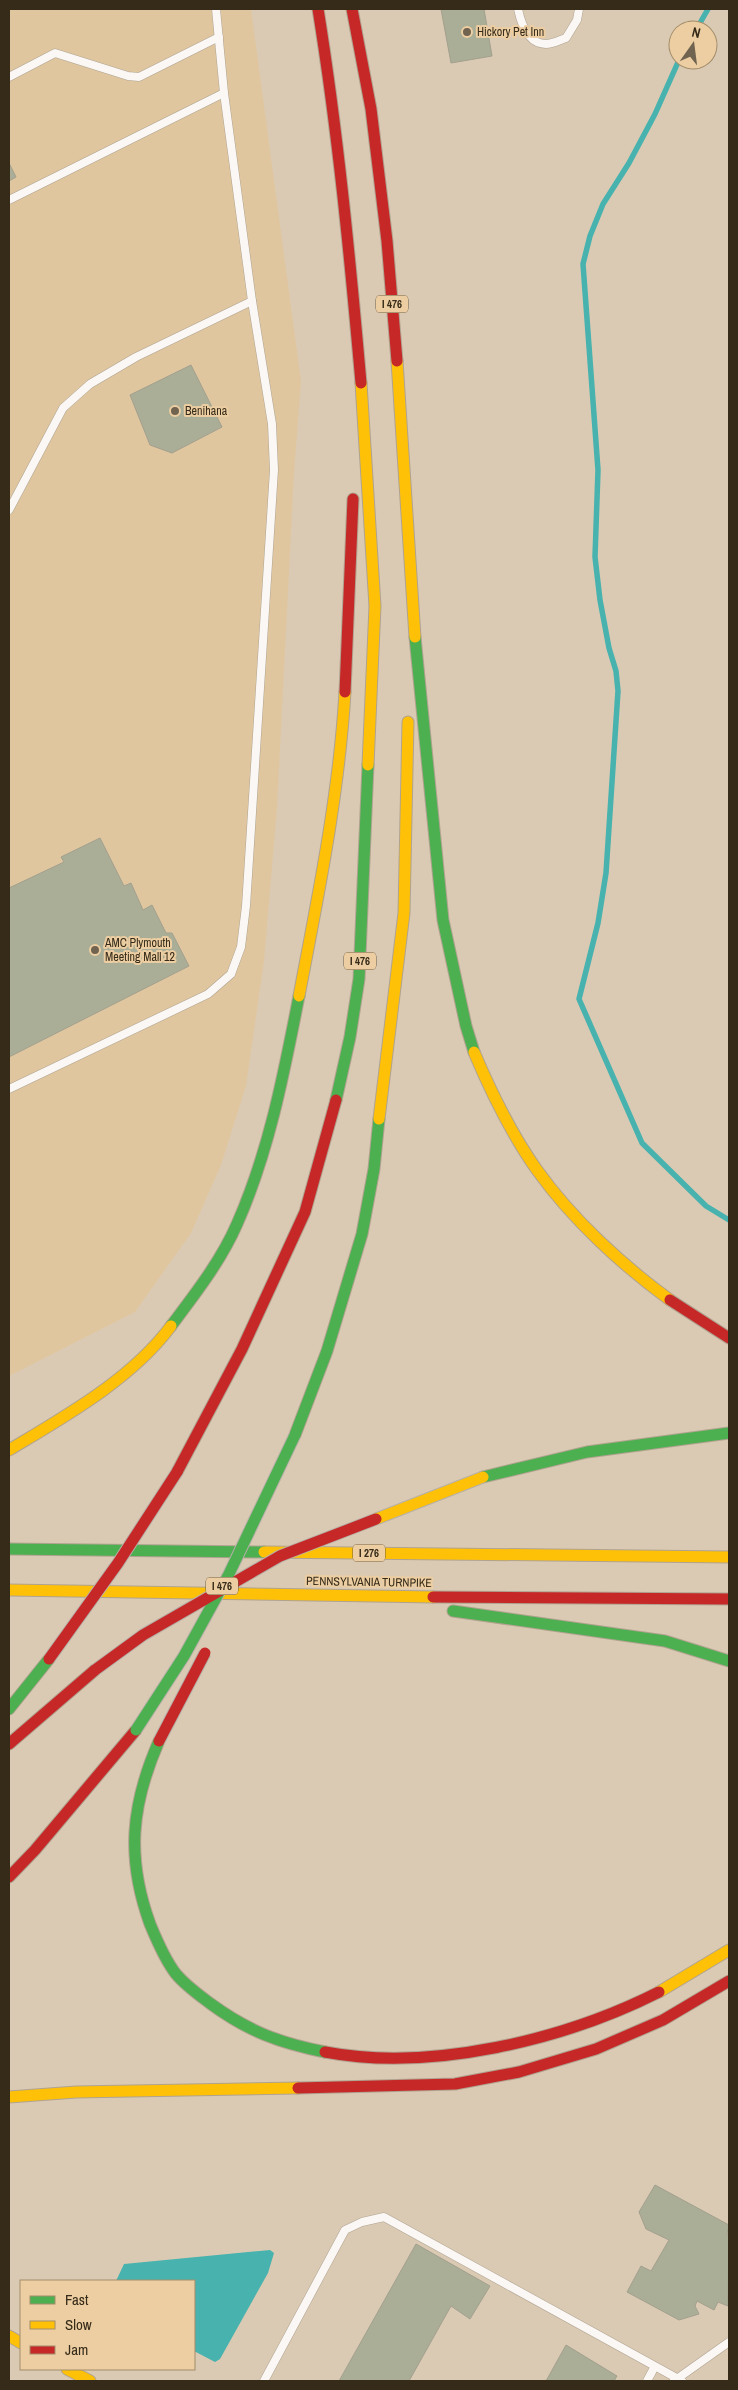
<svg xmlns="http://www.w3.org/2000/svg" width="738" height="2390" font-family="'Archivo Narrow',sans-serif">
<rect width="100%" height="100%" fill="#dbcab3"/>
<path fill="#dfc69f" d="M9 9H251L301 381 294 473 277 808 264 961 246 1086 221 1165 191 1233 135 1312 9 1376Z"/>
<path fill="#47b2ae" d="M270 2250 274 2253 268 2273 220 2359 215 2362 194 2351V2281H116L124 2264Z"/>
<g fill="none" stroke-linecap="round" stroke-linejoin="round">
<g stroke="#47b2ae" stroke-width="5.5">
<path d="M696 30 708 9"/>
<path d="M679 60 655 114 629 163 603 204 590 236 583 264 598 470 595 557 600 600 609 648 616 671 618 691 606 873 598 923 579 999 642 1143 706 1206 729 1220"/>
</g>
</g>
<g fill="#abae96" stroke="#a2a08e">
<path d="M441 9H484L492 56 451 63Z"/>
<path d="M9 163 16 177 9 181Z"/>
<path d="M191 365 222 427 172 453 150 445 130 395Z"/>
<path d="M100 838 124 886 131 883 143 910 152 905 166 933H172L189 966 9 1057V888L64 862 61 857Z"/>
<path d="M655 2185 729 2225 727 2234 729 2236 728 2306 718 2302 714 2310 697 2301 695 2306 699 2314 679 2320 627 2292 641 2266 651 2271 669 2240 646 2229 639 2212Z"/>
<path d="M416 2244 490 2286 470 2319 451 2306 409 2381H339Z"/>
<path d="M566 2345 617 2376 614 2381H546Z"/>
</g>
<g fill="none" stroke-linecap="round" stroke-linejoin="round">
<defs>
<g id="lane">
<path d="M518 9C521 23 528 44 546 44 552 44 560 40 566 38L577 20 579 9"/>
<path d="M9 77 55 53 128 76 139 77 219 37"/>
<path d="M9 200 224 93"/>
<path d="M9 510 63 408 90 384 136 357 252 301"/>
<path d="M9 1089 208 994 231 974 241 947 246 906 274 470 272 424 252 301 224 93 216 9"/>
<path d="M264 2381 345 2230 362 2222 384 2217 682 2381"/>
<path d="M647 2381 654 2368"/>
<path d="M674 2381 729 2342"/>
</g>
<g id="fast">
<path d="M415 637 443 920 466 1026 474 1052"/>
<path d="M336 1100 350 1037 359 979 368 765"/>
<path d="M171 1326C195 1294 221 1261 237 1224 269 1152 284 1073 299 996"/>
<path d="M295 1435 327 1351 362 1234 374 1169 379 1119"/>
<path d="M483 1477 587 1452 729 1433"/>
<path d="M9 1549 264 1552"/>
<path d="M453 1611 665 1641 729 1661"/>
<path d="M9 1709 49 1659"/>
<path d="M159 1741C131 1805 126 1858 150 1924 157 1941 165 1960 176 1974 186 1986 199 1995 211 2004 248 2031 279 2043 325 2052"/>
</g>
<g id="slow">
<path d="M397 361 415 637"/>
<path d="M361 383 375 606 368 765"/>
<path d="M299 996C318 896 339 795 345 692"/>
<path d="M474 1052C491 1092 512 1135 537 1170 572 1219 622 1265 670 1300"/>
<path d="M379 1119 404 913 408 722"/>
<path d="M9 1450C64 1417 132 1379 171 1326"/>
<path d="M264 1552 729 1557"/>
<path d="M9 1590 433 1597"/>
<path d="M659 1992 729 1950"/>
<path d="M9 2097 76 2092 298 2088"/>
<path d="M9 2336 21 2343"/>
<path d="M67 2369 90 2381"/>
</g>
<g id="jam">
<path d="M318 9C338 133 350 258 361 383"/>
<path d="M352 9 371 109 387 241 397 361"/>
<path d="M345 692 353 499"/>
<path d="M670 1300 729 1338"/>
<path d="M177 1472 242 1349 305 1212 336 1100"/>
<path d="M433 1597 729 1599"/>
<path d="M9 1744 95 1670"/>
<path d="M9 1877 35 1850 136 1730"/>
<path d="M325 2052C431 2072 564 2040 659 1992"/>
<path d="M298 2088 455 2084 519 2072 596 2049 663 2020 729 1981"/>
</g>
</defs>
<use href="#lane" stroke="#b0a390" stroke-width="9"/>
<use href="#fast" stroke="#b0a390" stroke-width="13"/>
<use href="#slow" stroke="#b0a390" stroke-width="13"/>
<use href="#jam" stroke="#b0a390" stroke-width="13"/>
<use href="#lane" stroke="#faf7f4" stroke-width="8"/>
<use href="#fast" stroke="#4caf50" stroke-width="11"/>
<use href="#slow" stroke="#ffc107" stroke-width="11"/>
<use href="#jam" stroke="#c62828" stroke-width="11"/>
<defs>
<path id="fast-bridge" d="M136 1730 184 1656 228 1576 295 1435"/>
<path id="slow-bridge" d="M376 1519 483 1477"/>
<g id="jam-bridge">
<path d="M49 1659 118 1563 177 1472"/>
<path d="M95 1670 143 1635 280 1556 376 1519"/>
<path d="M159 1741 205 1653"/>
</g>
</defs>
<use href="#fast-bridge" stroke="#b6b0a7" stroke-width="13" stroke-linecap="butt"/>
<use href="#slow-bridge" stroke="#b6b0a7" stroke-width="13" stroke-linecap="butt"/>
<use href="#jam-bridge" stroke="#b6b0a7" stroke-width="13" stroke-linecap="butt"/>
<use href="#fast-bridge" stroke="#4caf50" stroke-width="11"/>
<use href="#slow-bridge" stroke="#ffc107" stroke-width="11"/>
<use href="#jam-bridge" stroke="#c62828" stroke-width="11"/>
</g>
<g fill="#70634f" stroke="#eccea2" stroke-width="2">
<circle cx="467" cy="32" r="5"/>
<circle cx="175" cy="411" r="5"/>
<circle cx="95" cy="950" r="5"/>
</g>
<g text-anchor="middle" stroke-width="4" stroke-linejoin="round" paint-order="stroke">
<g fill="#eccea2" stroke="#6d5c42" stroke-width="1">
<rect x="376" y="295.5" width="32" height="17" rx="4"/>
<rect x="344" y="952.5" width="32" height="17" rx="4"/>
<rect x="353" y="1544.5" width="32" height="17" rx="4"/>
<rect x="206" y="1577.5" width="32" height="17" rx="4"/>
</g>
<g font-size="11" font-weight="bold" fill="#362b19">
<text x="392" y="308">I 476</text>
<text x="360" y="965">I 476</text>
<text x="369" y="1557">I 276</text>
<text x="222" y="1590">I 476</text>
</g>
<g font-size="12" fill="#362b19" stroke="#eccea2" text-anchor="start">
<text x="477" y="36">Hickory Pet Inn</text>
<text x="185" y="415">Benihana</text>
<text x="105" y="947">AMC Plymouth<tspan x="105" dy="14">Meeting Mall 12</tspan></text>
</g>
<g font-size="12" fill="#362b19" stroke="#eccea2">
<text transform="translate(369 1582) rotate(1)" y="4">PENNSYLVANIA TURNPIKE</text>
</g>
</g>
<rect width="738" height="2390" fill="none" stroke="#362b19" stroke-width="20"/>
<rect x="20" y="2280" width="175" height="90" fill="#eccea2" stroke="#a38d6b"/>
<rect x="30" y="2296" width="25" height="8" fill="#4caf50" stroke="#a38d6b"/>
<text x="65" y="2305" font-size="15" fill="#362b19">Fast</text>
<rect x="30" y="2321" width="25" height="8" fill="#ffc107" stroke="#a38d6b"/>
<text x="65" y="2330" font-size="15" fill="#362b19">Slow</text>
<rect x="30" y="2346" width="25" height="8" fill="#c62828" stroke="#a38d6b"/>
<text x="65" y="2355" font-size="15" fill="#362b19">Jam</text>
<g transform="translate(693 45) rotate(14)"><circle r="24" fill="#eccea2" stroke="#a38d6b"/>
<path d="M0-4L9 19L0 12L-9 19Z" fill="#70634f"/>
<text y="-8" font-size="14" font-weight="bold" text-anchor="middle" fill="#362b19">N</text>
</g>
</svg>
